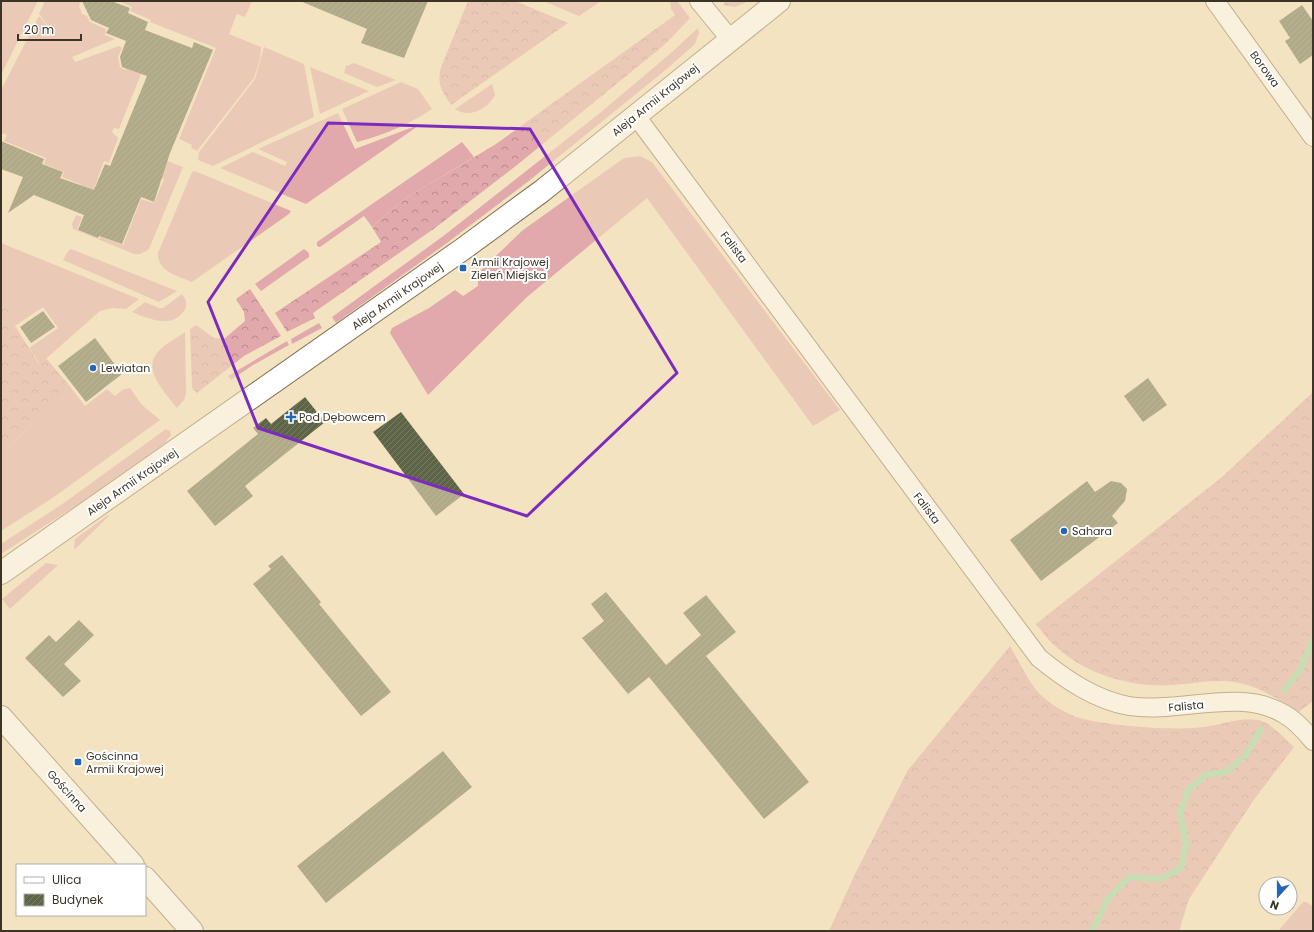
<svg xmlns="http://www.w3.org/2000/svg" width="1314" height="932" font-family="Poppins,sans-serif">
<defs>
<pattern id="forest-crowns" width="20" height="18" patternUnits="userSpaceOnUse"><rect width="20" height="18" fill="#e1a9ab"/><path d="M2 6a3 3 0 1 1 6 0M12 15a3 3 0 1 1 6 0" fill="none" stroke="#b88a8b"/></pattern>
<pattern id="building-hatch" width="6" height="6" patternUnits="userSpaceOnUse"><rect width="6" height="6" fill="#5d6546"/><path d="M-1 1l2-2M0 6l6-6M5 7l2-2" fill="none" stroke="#777c64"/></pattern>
</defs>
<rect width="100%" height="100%" fill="#f4e3c1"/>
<g fill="#e1a9ab">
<path d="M1 1H38L1 75Z"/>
<path d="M45 1H81L79 6 82 14 87 16 90 22 106 29 105 35 115 39 72 57 75 62 119 46 122 48 118 57 120 67 125 70 132 63 143 69 119 129 114 128 112 132 118 138 109 163 104 161 95 186 99 188 95 198 80 192 82 185 62 177 64 172 44 164 46 158 4 141 7 135 1 133V90L39 16 54 34 39 14Z"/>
<path d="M118 1H252L245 17 237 14 229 34 261 47 260 59 254 78 197 151 191 148 192 145 179 139 216 48 150 22 151 20 130 11 132 7Z"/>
<path d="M543 1H601L579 16Z"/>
<path d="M670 1H677L690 18 674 35 664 23 675 15 671 9Z"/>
<path d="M698 28 699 33 695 44 668 68 530 180 447 243 336 323 332 317 442 237 600 113 672 52Z"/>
<path d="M264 47 304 64 314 117 213 166 198 160 199 152 255 79Z"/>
<path d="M354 63 396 80 377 87 344 73 346 66Z"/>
<path d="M310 67 369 91 320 114Z"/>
<path d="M401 82 418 89 432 109C410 124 384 135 357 142L342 109Z"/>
<path d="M492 84 495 95C488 109 468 119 455 109Z"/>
<path d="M338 113 355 149 421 124 306 204 220 168 253 152 285 166 287 162 258 149Z"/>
<path d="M462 142 474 157 403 200 372 227 364 216 320 247 317 246V242Z"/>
<path d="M640 156 652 162 840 410 813 426 647 198 527 297 428 395 390 333 392 328 429 308 455 290 463 296 478 286V273L523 230 624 158Z"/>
<path d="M165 160 183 167 149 249C143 253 141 255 134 254L73 229 72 224 76 215 82 217 77 230 99 239 101 237 123 245 141 199 154 203 164 179 158 177Z"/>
<path d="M195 171 291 211 289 214 192 282C178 276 157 272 158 253L192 172Z"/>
<path d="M1 243 139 299 126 309 112 308 100 311 40 364 29 348 58 328 43 307 15 326 1 296Z"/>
<path d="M71 249 177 291 159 302 63 260 68 251Z"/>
<path d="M304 249 309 253V257L261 291 255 284Z"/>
<path d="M182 294C186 299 188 305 184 311 171 329 149 319 132 312L145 302 159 308H163Z"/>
<path d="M319 323 322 328 292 344 291 339Z"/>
<path d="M185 332 186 393 184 400 177 408C167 395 142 370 157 353 164 344 177 338 185 332Z"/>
<path d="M287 341 289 345 253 365 231 380 228 376Z"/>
<path d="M68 384 85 406 107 389 115 396 124 389 130 388 142 405 160 420 54 497 1 531V454L33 424 63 399Z"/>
<path d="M166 429 170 431 171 435 165 443 77 505 1 554V544L61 505Z"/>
<path d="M108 515 109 516 74 550 75 539Z"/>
<path d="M46 563 58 565 10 609 2 599Z"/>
<path d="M1303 902H1307L1313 907V931H1278Z"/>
</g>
<g fill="url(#forest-crowns)">
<path d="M468 1H515L568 23 451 105C441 90 437 85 441 67Z"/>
<path d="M726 1H749L735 7 723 5Z"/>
<path d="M664 23 674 35 663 46 517 165 435 228 313 313 315 318 287 332 275 313 381 242 372 227 403 200 496 144Z"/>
<path d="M250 289 281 336 244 356 197 393 192 388 190 329 196 325 214 338 224 339 245 321 244 312 236 299Z"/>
<path d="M1 296 15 326 39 364 46 358 68 384 63 399 33 424 1 454Z"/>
<path d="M1313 392V701L1299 712C1279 700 1262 688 1239 683 1217 678 1194 684 1172 685 1131 688 1084 674 1054 645 1047 639 1042 631 1036 624L1222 477Z"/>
<path d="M1010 646C1020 663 1029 684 1043 697 1052 705 1064 712 1074 716 1101 726 1176 731 1204 727 1222 725 1239 717 1258 720 1272 723 1284 738 1294 747L1253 801 1189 899 1179 931H829L855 874 908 770Z"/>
</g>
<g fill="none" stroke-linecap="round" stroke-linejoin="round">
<g stroke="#91d8a7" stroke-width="6">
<path d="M1284 690 1300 671 1313 639"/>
<path d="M1092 931 1108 899 1129 877 1161 879 1181 868 1186 843 1180 813 1188 790 1206 775 1226 772 1245 756 1261 729"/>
</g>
</g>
<g fill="url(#building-hatch)">
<path d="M82 1H111L130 8 128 13 148 22 145 30 192 48 194 42 213 50 170 153 154 202 141 197 122 244 99 236 98 238 78 230 84 215 34 195 8 213 23 177 1 169V141L44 159 42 164 63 172 60 178 94 190 105 164 110 166 147 76 122 67 120 57 126 41 106 33 109 28 91 20Z"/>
<path d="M300 1H428L404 58 361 43 367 29Z"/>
<path d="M1302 5 1313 21V55L1300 64 1285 41 1290 38 1279 21Z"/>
<path d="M43 311 55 327 31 343 20 327Z"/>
<path d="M95 338 122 374 86 402 58 366Z"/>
<path d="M1148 378 1167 405 1143 422 1124 396Z"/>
<path d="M305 397 325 422 245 486 253 496 215 526 187 491 258 434 253 428 266 418 271 424Z"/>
<path d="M401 412 464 494 436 516 373 432Z"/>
<path d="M1087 481 1095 492 1111 481 1121 483 1127 489 1125 501 1112 516 1118 523 1041 581 1010 540Z"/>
<path d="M282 555 321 602 319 604 391 692 361 716 253 584 271 569 268 566Z"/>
<path d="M606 592 666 665 701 635 683 613 706 595 736 632 706 656 809 782 764 819 649 677 628 694 582 638 604 621 591 604Z"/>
<path d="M79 620 94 635 64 664 81 681 63 697 25 658 49 635 56 642Z"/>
<path d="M443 751 472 787 326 903 297 866Z"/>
</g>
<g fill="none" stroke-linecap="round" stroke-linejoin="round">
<defs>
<g id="minor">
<path d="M699 1 731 40"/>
<path d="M1215 1 1313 137"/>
<path d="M636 116 1039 658C1065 679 1095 700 1129 706 1180 714 1239 687 1284 714 1295 720 1305 731 1313 741"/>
</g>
<g id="tertiary">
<path d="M1 573 463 249 542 191 779 1"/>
<path d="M1 717 133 865"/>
<path d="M145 878 192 931"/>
</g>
</defs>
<use href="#minor" stroke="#807152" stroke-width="20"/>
<use href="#tertiary" stroke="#807152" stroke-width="24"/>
<use href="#minor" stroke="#fff" stroke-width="18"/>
<use href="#tertiary" stroke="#fff" stroke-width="22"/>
</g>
<path d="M0 0H1314V932H0ZM328 123 530 129 677 373 527 516 258 428 208 302Z" fill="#f4e3c1" fill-opacity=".55" fill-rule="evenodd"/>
<path fill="none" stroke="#7b2cbf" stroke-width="3" stroke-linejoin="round" d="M328 123 530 129 677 373 527 516 258 428 208 302Z"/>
<g fill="#2565b6" stroke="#fff" stroke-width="1.5">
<rect x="459" y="264" width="8" height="8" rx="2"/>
<circle cx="93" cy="368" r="4"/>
<path d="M289 411h4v4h4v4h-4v4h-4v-4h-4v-4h4z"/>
<circle cx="1064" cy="531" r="4"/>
<rect x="74" y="758" width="8" height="8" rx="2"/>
</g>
<g text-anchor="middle" stroke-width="4" stroke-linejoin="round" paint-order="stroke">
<g font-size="11" fill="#3b3427" stroke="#fff">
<text transform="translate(1265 69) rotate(54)" y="4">Borowa</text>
<text transform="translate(655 100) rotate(-39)" y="4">Aleja Armii Krajowej</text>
<text transform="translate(734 247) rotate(53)" y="4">Falista</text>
<text transform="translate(397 296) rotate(-35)" y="4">Aleja Armii Krajowej</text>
<text transform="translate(132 482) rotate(-35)" y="4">Aleja Armii Krajowej</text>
<text transform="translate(927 508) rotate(53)" y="4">Falista</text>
<text transform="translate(1186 706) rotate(-5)" y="4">Falista</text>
<text transform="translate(67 791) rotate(48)" y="4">Gościnna</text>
</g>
<g font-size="11" fill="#3b3427" stroke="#fff" text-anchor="start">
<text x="471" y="266">Armii Krajowej<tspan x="471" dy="13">Zieleń Miejska</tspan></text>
<text x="101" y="372">Lewiatan</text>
<text x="299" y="421">Pod Dębowcem</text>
<text x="1072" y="535">Sahara</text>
<text x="86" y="760">Gościnna<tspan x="86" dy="13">Armii Krajowej</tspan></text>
</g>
</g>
<rect width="1314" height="932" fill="none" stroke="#3b3427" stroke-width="4"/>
<rect x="16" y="864" width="130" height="52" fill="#ffffff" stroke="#b1aea9"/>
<rect x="24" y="877" width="20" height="6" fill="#ffffff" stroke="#b1aea9"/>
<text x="52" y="884" font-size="12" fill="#3b3427">Ulica</text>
<rect x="24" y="894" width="20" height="12" fill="url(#building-hatch)" stroke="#b1aea9"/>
<text x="52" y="904" font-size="12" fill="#3b3427">Budynek</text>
<g transform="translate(1278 896) rotate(201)"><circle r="19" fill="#ffffff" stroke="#b1aea9"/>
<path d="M0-3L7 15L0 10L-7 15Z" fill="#2565b6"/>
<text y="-6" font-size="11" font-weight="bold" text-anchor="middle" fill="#3b3427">N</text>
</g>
<path d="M18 34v6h63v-6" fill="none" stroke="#3b3427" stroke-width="2"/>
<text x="24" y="34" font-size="12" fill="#3b3427" stroke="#ffffff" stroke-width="3" paint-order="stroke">20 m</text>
</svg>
